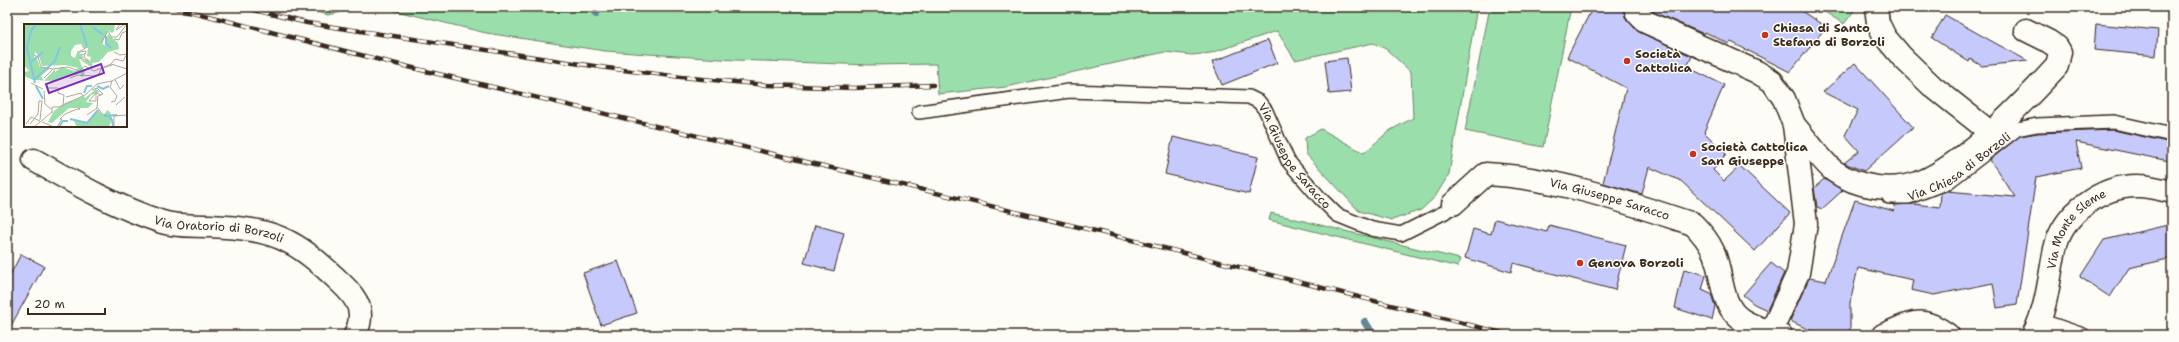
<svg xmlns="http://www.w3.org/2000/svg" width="2179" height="342" font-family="'Shantell Sans',sans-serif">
<rect width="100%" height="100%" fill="#fdfcf7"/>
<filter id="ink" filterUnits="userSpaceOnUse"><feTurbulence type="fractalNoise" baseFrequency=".025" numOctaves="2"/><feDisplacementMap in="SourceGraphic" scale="8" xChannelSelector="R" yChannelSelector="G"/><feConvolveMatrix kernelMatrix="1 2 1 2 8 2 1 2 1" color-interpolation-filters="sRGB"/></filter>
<g filter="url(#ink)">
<g fill="#9adfab" stroke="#6a8464">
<path d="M296 7H365L328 15Z"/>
<path d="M380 7H1477L1449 174 1435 197 1421 210 1392 220 1359 211 1306 154 1305 138 1321 129 1364 153 1389 131 1413 118 1411 72 1386 49 1373 43 1295 60 1277 31 1211 53 1192 55 1165 52 1006 87 938 94 936 64 870 65 735 60 605 51 486 33Z"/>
<path d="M1490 7H1571L1543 147 1465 131Z"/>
<path d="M1817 7H1857L1844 24Z"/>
<path d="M1271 213 1460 259 1458 267 1269 220Z"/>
</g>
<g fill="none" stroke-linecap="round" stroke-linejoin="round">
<g stroke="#648793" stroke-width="8">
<path d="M596 13 597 7"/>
<path d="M1365 322 1373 335"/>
</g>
</g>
<g fill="#c6c9fb" stroke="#3b2a1e">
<path d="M1593 7H1623L1625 17 1637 31 1692 56 1687 67 1724 85 1704 132 1726 154 1713 170 1724 181 1740 166 1790 213 1755 251 1681 181 1649 167 1642 194 1603 183 1626 88 1567 57Z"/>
<path d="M1649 7H1795L1826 27 1790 72 1731 42 1729 44 1705 32 1704 34 1653 12Z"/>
<path d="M1945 15 1995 43 2028 61 1982 66 1970 59 1969 62 1932 38Z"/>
<path d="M2096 24 2158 30 2156 56 2094 50Z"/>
<path d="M1268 40 1277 63 1222 85 1212 62Z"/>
<path d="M1347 58 1351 92 1329 94 1325 61Z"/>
<path d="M1855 63 1913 127 1864 171 1844 163 1859 151 1845 135 1858 110 1823 92Z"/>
<path d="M2113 130 2172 143 2169 161 2076 142 2081 168 2036 177 2017 305 1997 308 1993 283 1934 295 1911 290 1913 280 1858 268 1850 303V332L1833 335 1814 332 1790 321 1809 278 1826 281 1855 200 1894 211 1895 205 1914 204 1940 207 1941 193 1947 191 2015 197 1990 160 2020 136 2038 133Z"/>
<path d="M1173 137 1258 157 1249 194 1165 174Z"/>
<path d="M1824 179 1843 190 1822 209 1817 207 1814 188Z"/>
<path d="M1495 219 1547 232 1549 225 1626 245 1615 290 1513 263 1511 272 1465 258 1473 229 1491 234Z"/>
<path d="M2172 224V258L2129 268 2110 297 2080 277 2104 240Z"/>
<path d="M815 225 844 233 834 271 804 263Z"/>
<path d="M21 254 44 266 7 333V281Z"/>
<path d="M618 261 637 313 601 325 583 273Z"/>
<path d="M1771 263 1784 273 1767 310 1754 304 1743 295Z"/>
<path d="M1684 269 1706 275 1702 290 1711 294 1715 306 1712 320 1675 308Z"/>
</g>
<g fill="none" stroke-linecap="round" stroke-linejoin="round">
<defs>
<g id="service">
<path id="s1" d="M919 112 1069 91 1249 97 1259 102 1266 111 1288 161 1320 198 1337 215 1372 229 1401 234 1445 212 1453 204"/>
<path id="s2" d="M1889 197H1909L1948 182 2017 129 2037 125 2114 122 2172 135"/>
<path d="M2039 320 2083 335"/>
</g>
<g id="minor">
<path d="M1635 7 1637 13 1646 22 1757 72 1772 81 1784 99 1794 125 1806 224 1798 273 1771 332"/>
<path d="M1876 7 1878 23 1885 37 1902 57 1932 86 1990 132"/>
<path d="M1794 125C1805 137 1822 162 1834 171 1858 188 1891 192 1918 183 1962 167 2025 101 2057 66L2060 52 2057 47 2048 41 2026 30"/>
<path id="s3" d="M34 160C76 184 116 207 162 222 177 227 194 225 210 226 275 229 294 238 341 283 358 299 366 312 355 335"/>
<path id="s4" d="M1453 204 1486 174C1554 177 1629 203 1693 224 1701 232 1708 240 1713 251 1722 270 1720 299 1736 315 1746 326 1767 330 1781 335"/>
<path d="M1883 335C1912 323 1920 314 1948 335"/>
<path id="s5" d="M2033 335C2047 309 2049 278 2055 249 2063 213 2102 185 2139 186 2150 186 2162 190 2172 192"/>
</g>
</defs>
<use href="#service" stroke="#3b2a1e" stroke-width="16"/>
<use href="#minor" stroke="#3b2a1e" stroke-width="25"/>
<use href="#service" stroke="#fdfcf7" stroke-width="13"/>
<use href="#minor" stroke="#fdfcf7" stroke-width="22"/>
<defs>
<g id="rail">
<path d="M173 7 388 62 1108 234 1510 335"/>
<path d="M242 7 307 23 607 68 681 77 767 85 853 88 933 85"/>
</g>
</defs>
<use href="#rail" stroke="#3b2a1e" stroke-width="4.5"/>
<use href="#rail" stroke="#fdfcf7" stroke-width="3" stroke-dasharray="9" stroke-linecap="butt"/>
</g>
</g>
<g fill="#c8321e" stroke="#fdfcf7" stroke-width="1.5">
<circle cx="1765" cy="35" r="4"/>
<circle cx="1627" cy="61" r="4"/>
<circle cx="1693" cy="154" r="4"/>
<circle cx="1580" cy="263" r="4"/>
</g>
<g text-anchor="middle" stroke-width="3" stroke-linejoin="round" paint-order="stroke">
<g font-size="12" font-weight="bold" fill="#3b2a1e" stroke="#fdfcf7" text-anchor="start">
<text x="1773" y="32">Chiesa di Santo<tspan x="1773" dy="14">Stefano di Borzoli</tspan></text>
<text x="1635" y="58">Società<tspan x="1635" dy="14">Cattolica</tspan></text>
<text x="1701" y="151">Società Cattolica<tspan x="1701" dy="14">San Giuseppe</tspan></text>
<text x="1588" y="267">Genova Borzoli</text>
</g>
<g font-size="12" fill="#3b2a1e" stroke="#fdfcf7">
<text dy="4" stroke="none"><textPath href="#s1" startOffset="408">Via Giuseppe Saracco</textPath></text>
<text dy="4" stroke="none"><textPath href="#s2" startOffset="79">Via Chiesa di Borzoli</textPath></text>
<text dy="4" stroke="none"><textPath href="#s4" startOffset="171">Via Giuseppe Saracco</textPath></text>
<text dy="4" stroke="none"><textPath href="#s3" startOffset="200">Via Oratorio di Borzoli</textPath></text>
<text dy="4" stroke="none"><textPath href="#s5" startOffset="118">Via Monte Sleme</textPath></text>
</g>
</g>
<g transform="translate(24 24)">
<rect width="103" height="103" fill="#fdfcf7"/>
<path d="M0 0H91L90 7 88 9 84 6 78 20 86 23 82 19 84 10 94 19 95 25 84 28 75 38 68 39 69 44 56 36 66 37 67 33 63 32 64 24H59L57 20 51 21 47 27V32L51 34 54 26 56 30 62 29 58 32 60 34 55 35 59 45H62L59 53 56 52 57 49 30 57 9 56 0 52V48L5 47 0 41ZM11 28 15 32 18 42 41 41 54 44 51 47 37 43 31 48V45L20 57 17 52 26 44 16 43 13 35 10 33ZM72 65 76 68 67 71 62 78 69 79 64 84H45L28 99 24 98 30 87 41 79 60 72 61 74ZM74 86 80 92 83 86 86 88 88 95 85 103H53L49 95 63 98Z" fill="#9adfab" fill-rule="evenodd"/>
<path fill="none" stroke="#80c5e1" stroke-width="2" d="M56 0 63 22M69 3 79 11M82 12V20L87 24M6 39 19 28M11 55 31 37 36 23M11 59 3 24 7 7 12 0M12 62 19 75M73 62 79 65 85 62M60 69 63 62H68M84 91 88 96 89 102M80 92 93 91M46 95 63 99 74 86M35 103 39 97H44"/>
<path fill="none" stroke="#afa8a0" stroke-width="1" d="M96 0 92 6 101 0M88 13H93L103 0M90 15 95 16 98 9 103 7M77 19 84 7 88 14M90 28 96 31 103 30 99 37 91 35 87 40 103 45M10 31 14 33 17 43 29 45 44 43 55 47 61 42 70 47M55 34 65 37 60 33 62 27 55 28 63 23M70 47 87 40M74 52 77 45 88 41M20 54 29 45M46 54 54 51 70 52M91 56 96 65 100 61M7 59 19 65M24 64H34V69L40 71 39 81M20 67 21 80 27 85M72 69V77H65L72 69 77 71M42 73 57 69 59 72M87 78 91 77 93 72 86 63 88 57M92 81 101 73M73 83 79 91 82 90M28 89V83H35L61 71 73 60 88 57 103 49M63 91 73 84 74 72 79 70 73 64 68 66M16 96 18 77M18 98 30 103M2 100 7 93 16 97M6 100 14 90 15 77H18M10 103 28 88M33 103 38 95H36L41 90 56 84 55 86M90 103V92L103 91"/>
<path fill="#7b2cbf" fill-opacity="0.15" stroke="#7b2cbf" stroke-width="2" d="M77 40 80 49 25 69 22 60Z"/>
<rect width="103" height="103" fill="none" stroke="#3b2a1e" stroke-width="2"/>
</g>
<rect width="2179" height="342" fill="none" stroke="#fdfcf7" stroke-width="24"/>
<rect x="12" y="12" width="2155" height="318" fill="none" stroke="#3b2a1e" stroke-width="1.5" filter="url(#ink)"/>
<path d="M28 308v6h77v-6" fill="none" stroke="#3b2a1e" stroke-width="2"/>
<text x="34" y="308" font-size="12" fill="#3b2a1e" stroke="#fdfcf7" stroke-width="3" paint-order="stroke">20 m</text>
</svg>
